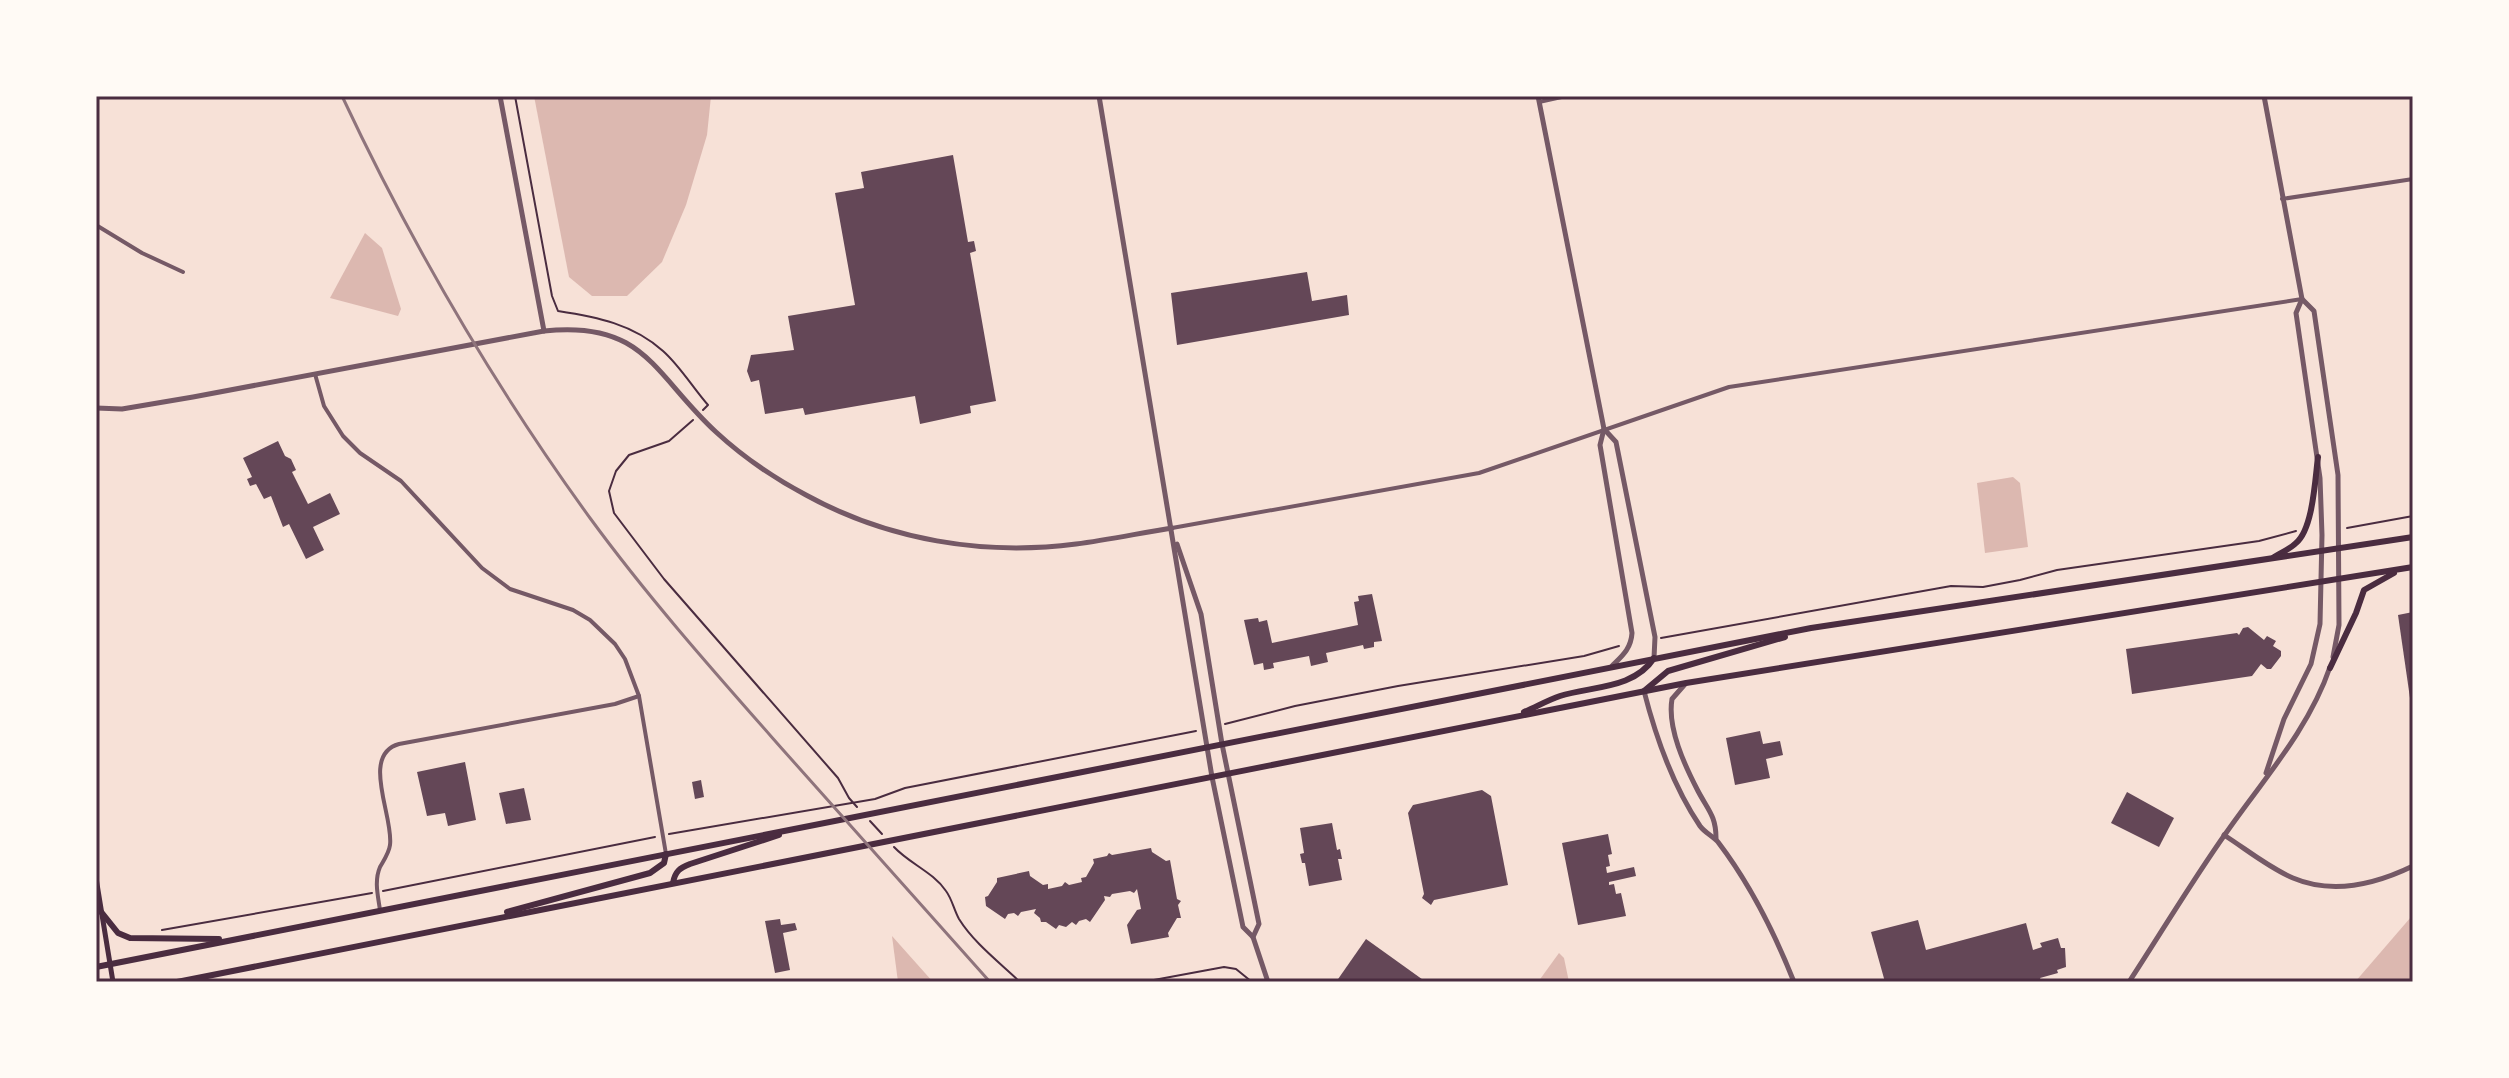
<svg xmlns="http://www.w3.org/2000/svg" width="2509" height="1078" font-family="'Open Sans',sans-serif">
<rect width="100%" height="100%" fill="#f7e1d7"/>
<g fill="#dcb8b0">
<path d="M534 96H711L707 135 686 205 662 262 627 296H592L569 277Z"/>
<path d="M365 233 382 248 401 309 398 316 330 298Z"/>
<path d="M2013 477 2020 483 2028 547 1985 553 1977 483Z"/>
<path d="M2413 916V982H2355L2411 917Z"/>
<path d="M892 936 933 982H898Z"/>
<path d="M1559 953 1564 958 1569 982H1538Z"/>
</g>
<g fill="#644757">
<path d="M953 155 968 242 974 241 976 251 970 253 996 401 970 406 971 413 920 424 915 396 805 415 803 408 765 414 759 380 751 382 747 371 751 355 794 350 788 316 855 305 835 193 864 188 861 172Z"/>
<path d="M1307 272 1312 301 1347 295 1349 315 1177 345 1171 293Z"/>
<path d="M278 441 285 456 291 459 296 470 292 472 308 504 330 493 340 514 313 527 324 550 306 559 289 524 283 527 271 496 264 499 256 484 250 486 247 479 252 477 243 458Z"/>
<path d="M1372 594 1382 641 1374 642V647L1364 649 1363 645 1326 653 1328 662 1311 666 1309 656 1273 663 1274 668 1264 670 1263 663 1254 665 1244 620 1258 618 1259 622 1267 620 1272 643 1358 625 1354 602 1359 601 1358 596Z"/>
<path d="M2413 612V704L2411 705 2398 615Z"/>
<path d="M2248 627 2264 640 2267 636 2276 641 2273 646 2281 651V656L2271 669H2267L2261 664 2252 676 2132 694 2126 649 2237 633 2239 635 2243 628Z"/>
<path d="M1760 731 1763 744 1780 741 1783 755 1766 759 1770 778 1735 785 1726 738Z"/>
<path d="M465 762 476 820 448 826 445 813 427 816 417 772Z"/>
<path d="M701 780 704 797 695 799 692 782Z"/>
<path d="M524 788 531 820 506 824 499 793Z"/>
<path d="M1482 790 1491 796 1508 885 1434 900 1431 905 1422 898 1424 894 1408 813 1413 805Z"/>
<path d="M2127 792 2174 818 2159 847 2111 823Z"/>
<path d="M1332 823 1337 850 1340 849 1342 859H1338L1342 880 1309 886 1305 863H1302L1300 854 1304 853 1300 828Z"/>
<path d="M1608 834 1612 854 1608 855 1610 866 1606 867 1607 873 1634 867 1636 876 1609 882V885L1614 884 1616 894 1621 893 1626 916 1578 925 1562 843Z"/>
<path d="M1151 848 1152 852 1166 861 1170 860 1177 899 1181 901 1178 905 1181 918H1177L1168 933 1169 937 1131 944 1127 925 1137 910 1141 909 1137 889 1134 893 1130 891 1112 894 1110 897 1104 896 1105 900 1090 922 1086 919 1079 921 1076 925 1072 922 1066 927 1059 925 1056 929 1046 922H1041L1040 918 1034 913 1036 909 1021 912 1018 916 1014 913 1008 914 1005 919 986 906 985 897 988 896 997 882V878L1029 871 1030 876 1043 885 1048 884V889L1062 886 1065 882 1069 885 1082 882 1081 878 1086 877 1094 863 1093 859 1107 856 1109 853 1112 855Z"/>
<path d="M780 919 781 925 795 923 797 930 783 933 790 970 775 973 765 921Z"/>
<path d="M1918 920 1926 950 2026 923 2033 950 2042 947 2040 943 2058 938 2061 948H2065L2066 967 2057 970 2058 973 2040 978 2042 982H1885L1871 932Z"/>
<path d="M1366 939 1426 982H1336Z"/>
</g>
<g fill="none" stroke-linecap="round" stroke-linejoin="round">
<g stroke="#4a2c40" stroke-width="2">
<path d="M515 96 552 296 558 311C597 317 633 324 663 351 680 366 693 388 708 405L703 410"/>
<path d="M693 420 669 441 629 455 616 471 609 491 614 513 664 579 838 778 849 798 857 807"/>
<path d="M2347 528 2413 516"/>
<path d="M1661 638 1951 586 1983 587 2020 580 2057 570 2259 541 2296 531"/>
<path d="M1225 724 1295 706 1398 686 1584 656 1619 646"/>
<path d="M870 821 882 834"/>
<path d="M669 834 875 799 905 788 1196 731"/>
<path d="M894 847C910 864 933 872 946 891 952 899 954 910 959 919 974 943 999 962 1020 982"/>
<path d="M383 891 655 837"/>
<path d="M162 930 372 893"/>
<path d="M1143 982 1224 967 1236 969 1252 982"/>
</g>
<g stroke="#755966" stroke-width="4">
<path d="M1539 102 1566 96"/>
<path d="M2282 199 2413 179"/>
<path d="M96 225 142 253 183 272"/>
<path d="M315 374 324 406 343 436 360 453 401 481 482 568 510 589 573 610 590 620 615 644 625 659 639 696 666 854"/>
<path d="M1172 528 1479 473 1729 387 2302 299"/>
<path d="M380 910C378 896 374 881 380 867 384 860 389 853 390 845 394 817 360 755 399 744L615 704 639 696"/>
</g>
<g stroke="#755966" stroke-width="5">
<path d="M500 96 544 331C645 320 654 375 716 432 743 457 774 478 806 495 888 540 983 556 1076 544 1108 540 1140 533 1172 528"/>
<path d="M1099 96 1212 777 1243 927 1253 937 1268 982"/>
<path d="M1538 96 1604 429 1600 445 1632 633C1631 649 1622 656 1612 666"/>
<path d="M2264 96 2302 299 2296 313 2320 478 2322 535 2320 624 2311 664 2284 719 2266 773"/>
<path d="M2302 299 2314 311 2338 475 2339 625 2333 657"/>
<path d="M96 408 122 409 193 397 544 331"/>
<path d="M1604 429 1616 442 1655 637 1654 658"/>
<path d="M1177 544 1201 614 1222 744 1259 924 1253 937"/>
<path d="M1686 683 1672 699C1667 728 1685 766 1698 791 1708 810 1716 816 1716 838"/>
<path d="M1644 691C1656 738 1673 786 1700 826 1705 833 1713 836 1718 842 1750 884 1775 934 1794 982"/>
<path d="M2224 835C2246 849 2269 868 2293 878 2333 895 2376 884 2413 866"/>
<path d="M2129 982C2161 933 2192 881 2226 833 2263 780 2309 729 2330 667"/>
</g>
<path stroke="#4a2c40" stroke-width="5" d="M96 878 113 982"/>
<g stroke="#4a2c40" stroke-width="6">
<path d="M2274 557C2281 553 2290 549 2296 543 2313 529 2315 480 2318 457"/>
<path d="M2330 668 2356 613 2364 590 2394 573"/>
<path d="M1644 691 1668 671 1785 637"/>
<path d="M1524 712C1536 707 1548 700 1560 696 1592 686 1634 689 1654 658"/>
<path d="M673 883C675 871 680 868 690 864L779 835"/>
<path d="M507 912 650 873 664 863 666 854"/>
<path d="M102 913 118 933 130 938 219 939"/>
<path d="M96 967 1811 628 2413 537"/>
<path d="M177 982 1686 683 2413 567"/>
</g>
<path stroke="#8f747c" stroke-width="3" d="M342 96C411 243 495 387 590 518 650 600 717 675 784 751 853 828 921 905 990 982"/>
</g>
<rect width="2509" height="1078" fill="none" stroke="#fffaf5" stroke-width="196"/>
<rect x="98" y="98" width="2313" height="882" fill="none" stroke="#4a2c40" stroke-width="3"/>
</svg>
